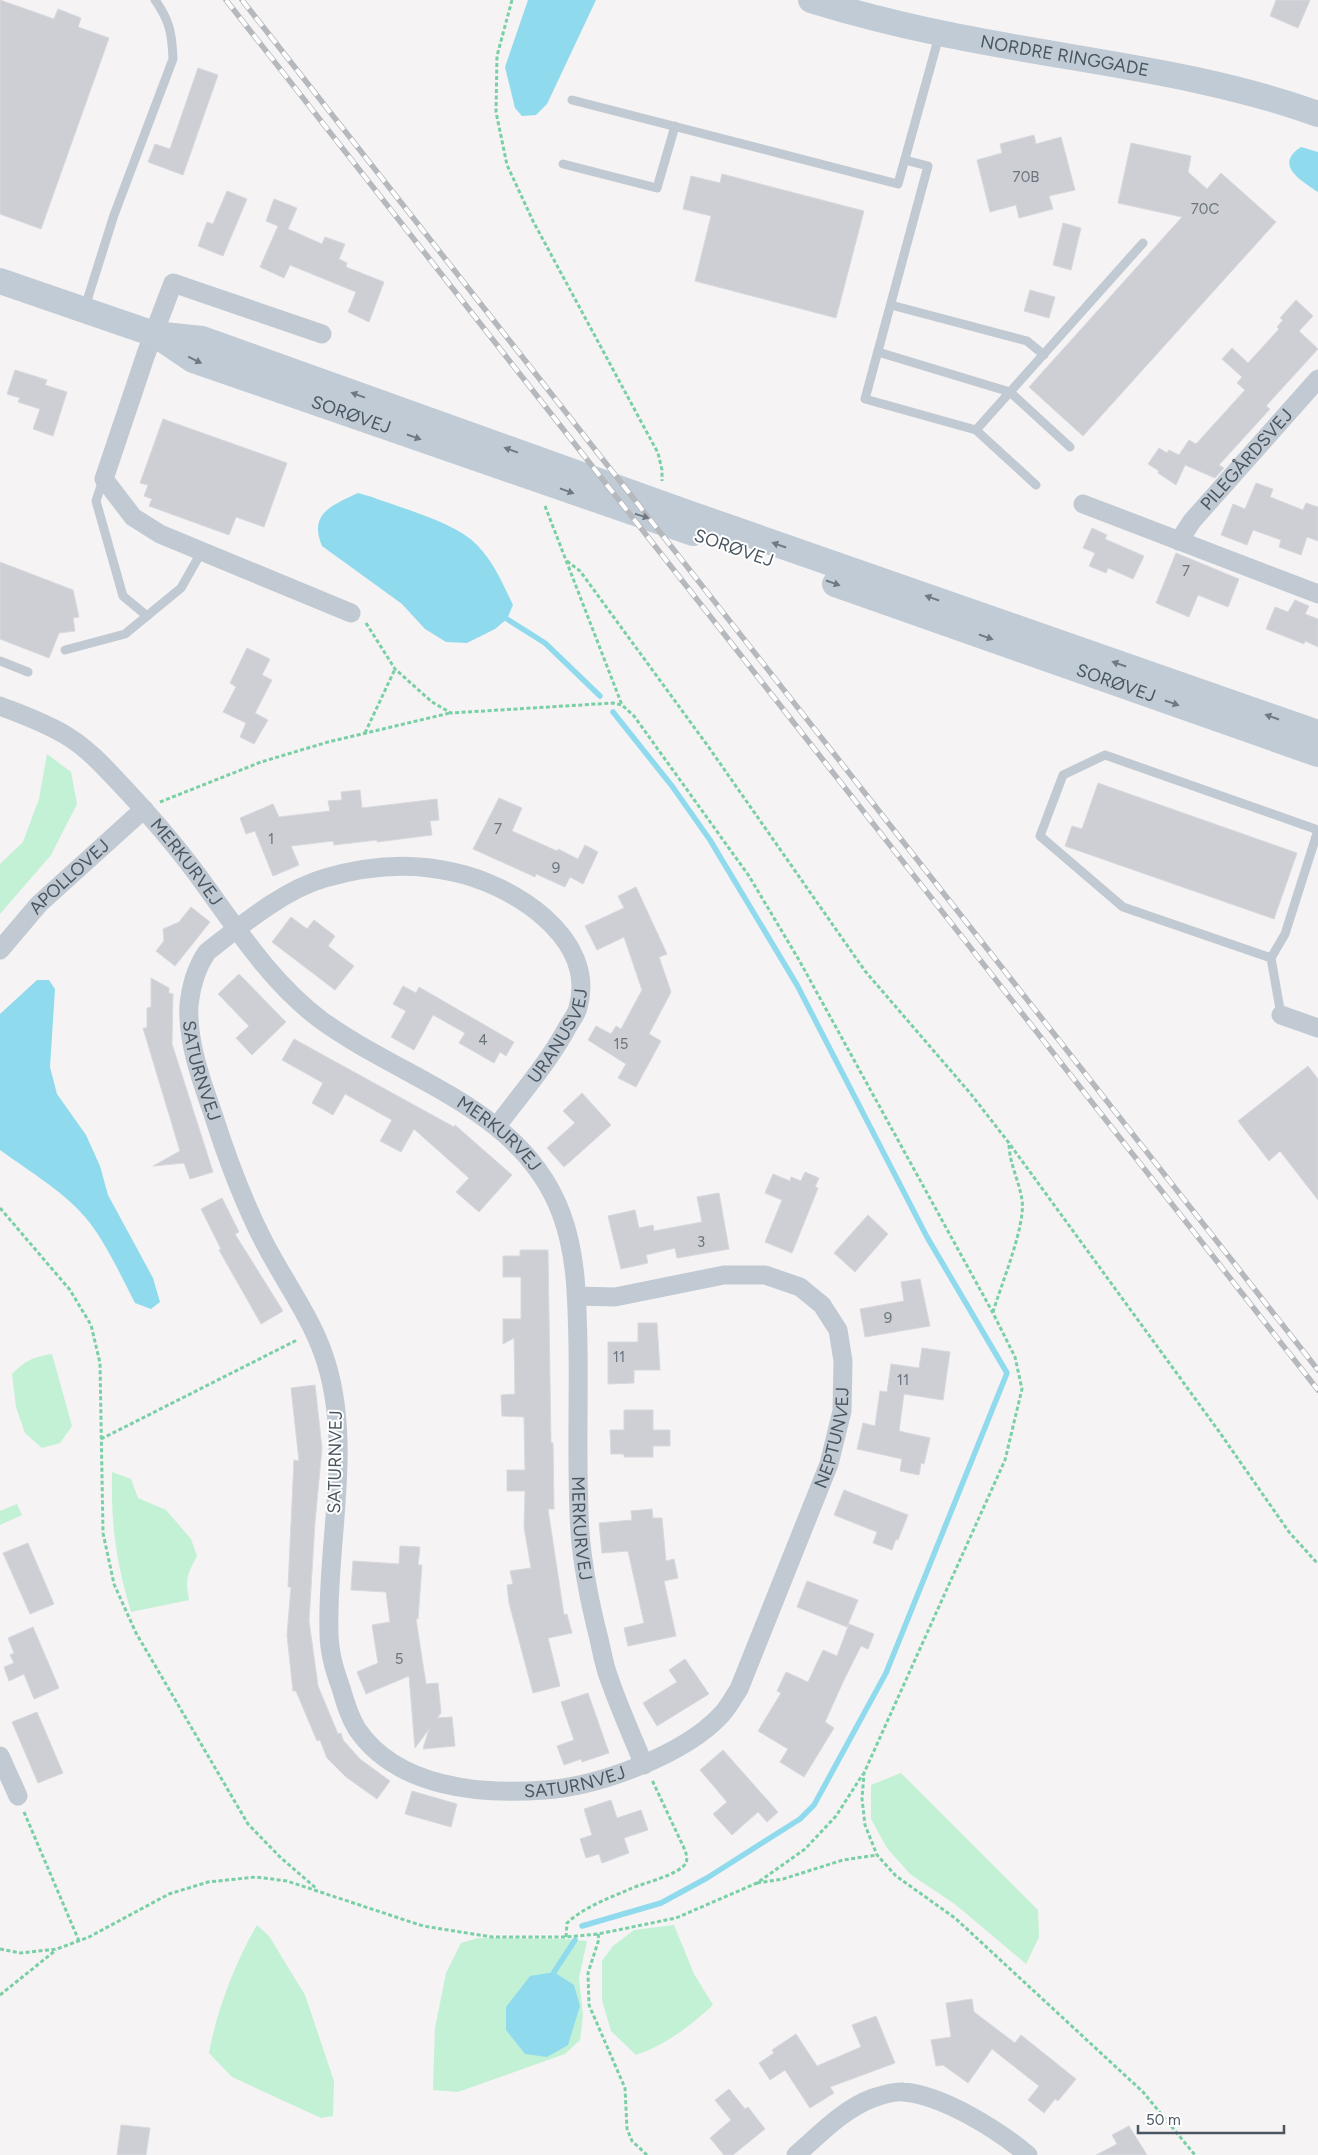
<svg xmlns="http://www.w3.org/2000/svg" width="1318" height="2155" font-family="Figtree,sans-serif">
<rect width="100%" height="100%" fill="#f5f3f3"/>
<g fill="#c3f1d5">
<path d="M47 754 71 772 77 804 51 855 0 914V864L23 842 39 799Z"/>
<path d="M52 1354 72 1426 60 1443 42 1448 25 1433 16 1407 12 1374C26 1360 33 1357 52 1354Z"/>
<path d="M112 1472 131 1479 138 1498 166 1510 191 1539 197 1556C187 1575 185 1578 189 1600L131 1612C116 1561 111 1526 112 1472Z"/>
<path d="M17 1504 22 1515 0 1525V1511Z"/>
<path d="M901 1773 1038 1910 1039 1937 1026 1964 956 1905 910 1874 887 1848 871 1819V1785Z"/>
<path d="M257 1925 269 1936 305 1995 334 2081 333 2116 321 2118 232 2077 209 2053C217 2009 235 1963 257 1925Z"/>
<path d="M674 1925 694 1974 713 2005C690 2026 666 2045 636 2055L611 2031 602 2000V1961L613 1946 634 1930Z"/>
<path d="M478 1938 565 1939 587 1941 579 1978 583 2016 580 2040 565 2054 458 2092 433 2090 435 2028 446 1973 461 1943Z"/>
</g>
<g fill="#90daee">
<path d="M528 0H596L547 104 536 115 522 116 515 108 505 67Z"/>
<path d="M1301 147 1318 152V192C1302 181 1273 165 1301 147Z"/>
<path d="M358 493 372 497C401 508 457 523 477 545 493 561 503 584 513 605L507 619 495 629 467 643 446 642 425 629 402 604 322 546C308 513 333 505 358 493Z"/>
<path d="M37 980H49L55 989 50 1067 57 1094 86 1135 100 1166 108 1195 153 1278 160 1302 151 1309 135 1303C121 1276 108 1247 90 1223 67 1193 30 1172 0 1150V1014Z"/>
<path d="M554 1972 574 1985 580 2006 568 2045 547 2057 525 2054 506 2030V2007L530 1976Z"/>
</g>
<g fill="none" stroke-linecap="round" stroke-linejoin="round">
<g stroke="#90daee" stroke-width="5.5">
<path d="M507 619 545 643 600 696"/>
<path d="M582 1926 661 1903 707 1878 800 1819 814 1805 886 1673 1007 1373 927 1237 797 985 710 840 672 786 613 712"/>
<path d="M554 1972 575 1940"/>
</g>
</g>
<g fill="#cdcfd5" stroke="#d7d9de">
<path d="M0 0 54 19 58 9 81 18 78 27 109 38 41 229 0 214Z"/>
<path d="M1276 0H1310L1298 28 1270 16Z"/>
<path d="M198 68 218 75 183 175 148 162 155 144 170 149Z"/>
<path d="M1034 135 1036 144 1061 137 1075 190 1049 196 1053 209 1019 218 1016 205 990 212 977 160 1002 153 1000 144Z"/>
<path d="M1131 143 1191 156 1188 172 1207 189 1221 173 1276 222 1083 436 1029 387 1182 217 1118 203Z"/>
<path d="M722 174 864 211 836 318 695 281 711 216 683 209 691 176 720 183Z"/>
<path d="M227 191 247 199 223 256 198 246 207 222 213 224Z"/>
<path d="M274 199 297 208 288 229 322 244 325 237 345 244 339 259 347 263 346 267 384 282 369 322 348 312 356 292 290 265 284 278 260 267 278 226 266 221Z"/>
<path d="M1063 223 1081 228 1071 270 1053 265Z"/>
<path d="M1030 290 1055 297 1049 318 1024 311Z"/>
<path d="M1296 300 1313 316 1299 331 1318 349 1266 406 1270 409 1219 465 1224 468 1215 478 1185 465 1176 485 1158 473 1159 471 1148 464 1159 448 1167 453 1169 450 1179 455 1189 440 1196 444 1245 390 1237 383 1242 377 1222 359 1232 348 1248 363 1279 329 1277 327 1283 320 1280 318Z"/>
<path d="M15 370 47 380 45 385 67 392 53 436 33 429 40 409 18 402 20 398 7 394Z"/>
<path d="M163 419 287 463 264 527 236 517 229 535 149 506 152 499 144 496 148 485 140 483Z"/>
<path d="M1256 483 1273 489 1270 497 1303 510 1306 503 1318 507V541L1307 537 1301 555 1279 547 1281 540 1253 530 1247 545 1221 535 1233 504 1245 509Z"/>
<path d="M1092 528 1107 535 1105 539 1144 556 1133 579 1108 568 1106 573 1089 566 1095 553 1083 548Z"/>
<path d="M1176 553 1239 579 1228 607 1198 595 1189 617 1156 603Z"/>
<path d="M0 562 73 590 79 617 73 618 75 631 59 633 49 658 0 639Z"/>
<path d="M1295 600 1309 606 1305 614 1318 619V647L1305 641 1304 644 1266 629 1275 607 1288 612Z"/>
<path d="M247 648 270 659 262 675 272 680 255 713 268 720 254 744 240 737 246 723 223 712 236 687 230 683Z"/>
<path d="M1098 783 1297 853 1274 919 1065 846 1072 826 1082 829Z"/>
<path d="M360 790 362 808 437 799 439 820 430 821 432 835 377 842V840L334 845 333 841 291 846 299 865 273 876 255 831 246 834 240 818 273 804 279 817 330 811 328 801 342 800 341 792Z"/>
<path d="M499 798 522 808 512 831 557 851 558 849 578 859 585 845 598 852 583 884 570 877 565 887 536 874 535 877 473 849Z"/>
<path d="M636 887 667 954 659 957 671 992 649 1034 661 1041 636 1087 618 1078 626 1064 588 1040 596 1026 611 1034 616 1026 621 1029 642 990 624 937 597 950 585 926 624 908 618 896Z"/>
<path d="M191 907 210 922 175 966 156 951 164 941 163 929 179 922Z"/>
<path d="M291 917 307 929 314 920 335 936 328 946 354 966 335 990 272 942Z"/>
<path d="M239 974 286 1022 252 1055 236 1038 249 1026 218 994Z"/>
<path d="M151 978 169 988V993L173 994 172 1044 213 1172 190 1179 184 1163 153 1166 180 1151 143 1028H147V1008L151 1007Z"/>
<path d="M403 986 416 993 419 987 514 1042 506 1056 500 1052 494 1063 459 1043 465 1033 433 1015 414 1050 391 1037 406 1011 393 1004Z"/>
<path d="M294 1039 454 1127 455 1125 512 1175 479 1212 456 1192 469 1178 414 1129 401 1152 380 1141 392 1120 345 1094 333 1115 312 1103 323 1083 282 1060Z"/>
<path d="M1308 1066 1318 1079V1200L1280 1151 1269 1161 1238 1121Z"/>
<path d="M582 1093 611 1125 564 1167 547 1148 575 1123 563 1111Z"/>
<path d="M805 1172 819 1178 815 1187 818 1188 792 1253 765 1242 782 1200 765 1193 773 1174 790 1181 791 1177 801 1181Z"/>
<path d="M719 1193 729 1249 677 1258 675 1248 646 1255 648 1263 621 1269 608 1216 635 1210 639 1228 653 1225 654 1231 702 1222 697 1197Z"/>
<path d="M222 1198 239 1232 235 1234 283 1311 261 1324 219 1250 221 1249 201 1209Z"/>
<path d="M868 1215 888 1234 855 1272 834 1253Z"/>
<path d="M520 1250H548L551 1443H553L554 1509H548L564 1615 567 1614 572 1633 548 1638 560 1686 533 1693 509 1603 507 1585 513 1584 510 1571 531 1568 524 1527 525 1491H507V1470H525L524 1417 502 1416 501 1395 515 1394 514 1338 503 1344V1319H521V1277H503V1256H520Z"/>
<path d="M920 1279 930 1326 865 1337 860 1309 904 1301 901 1282Z"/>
<path d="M638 1323H657L660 1370H634V1383L608 1384V1342H638Z"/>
<path d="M922 1348 950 1352 943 1400 904 1394 899 1431 930 1438 924 1464 921 1463 919 1475 900 1471 902 1459 857 1449 863 1423 875 1426 880 1391 887 1392 891 1364 919 1368Z"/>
<path d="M315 1385 322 1448 315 1522 309 1621 318 1686 338 1734 341 1733 343 1740 360 1759 390 1781 377 1799 346 1777 327 1758 320 1740 317 1741 296 1691H293L287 1635 291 1587H288L294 1460 299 1461 291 1388Z"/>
<path d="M624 1410H653V1430H670V1446H653V1457H624V1454H611L610 1430H624Z"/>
<path d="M844 1490 908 1515 898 1540 896 1539 892 1550 873 1543 877 1532 834 1515Z"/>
<path d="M652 1509 653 1518H662L666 1561 674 1559 678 1578 664 1581 676 1636 628 1646 624 1628 644 1623 628 1551 602 1553 599 1523 632 1520 631 1511Z"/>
<path d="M28 1543 54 1604 30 1614 3 1553Z"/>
<path d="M400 1546 420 1547 418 1565H422L418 1619H416L426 1684 438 1683 441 1713 437 1718 452 1717 455 1746 423 1749 429 1729 415 1748 409 1676 366 1694 357 1672 378 1663 372 1625 390 1622 386 1592 351 1590 353 1561 399 1564Z"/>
<path d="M807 1581 858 1600 847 1627 797 1607Z"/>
<path d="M849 1624 874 1634 868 1649 861 1646 843 1682 825 1722 834 1728 804 1777 780 1762 788 1749 758 1731 781 1693 777 1691 786 1672 808 1682 823 1650 837 1656Z"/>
<path d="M33 1627 59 1688 34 1699 24 1674 9 1681 4 1667 14 1663 10 1655 14 1653 8 1638Z"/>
<path d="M685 1659 709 1694 657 1726 643 1703 677 1682 669 1670Z"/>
<path d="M588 1693 609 1753 582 1762 581 1759 564 1765 557 1746 574 1740 561 1702Z"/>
<path d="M37 1712 63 1773 38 1783 12 1722Z"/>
<path d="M723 1750 778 1812 767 1822 758 1812 732 1835 713 1814 727 1802 700 1770Z"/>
<path d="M412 1791 457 1804 451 1827 405 1814Z"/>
<path d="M611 1800 617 1818 641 1810 648 1830 624 1838 629 1853 602 1863 599 1854 586 1858 580 1839 592 1835 584 1809Z"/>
<path d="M972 1999 974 2012 1015 2043 1021 2035 1076 2079 1058 2101 1055 2099 1044 2113 1028 2100 1039 2086 992 2049 968 2083 943 2065 936 2066 931 2040 951 2037 946 2003Z"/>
<path d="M876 2016 895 2063 830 2087 834 2093 810 2108 785 2070 770 2080 759 2063 774 2053 772 2050 796 2034 817 2066 861 2047 852 2025Z"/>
<path d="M729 2089 745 2109 748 2107 765 2129 733 2155H724L710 2138 731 2120 715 2100Z"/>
<path d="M121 2125 150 2128 146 2155H117Z"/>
<path d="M1129 2126 1147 2155H1096L1117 2144 1112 2135Z"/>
</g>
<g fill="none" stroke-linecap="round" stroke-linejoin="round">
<g stroke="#7ad0a6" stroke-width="3" stroke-dasharray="4 2.5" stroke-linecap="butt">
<path d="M512 0 497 56 496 112 507 165 533 221 658 453 662 470V481"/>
<path d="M545 506 622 705"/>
<path d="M567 561 580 571 710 749 865 971 970 1093 1009 1143 1218 1430 1289 1532 1318 1564"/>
<path d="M366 623 395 669 432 702 451 713 613 703 622 705 634 716 749 876 799 960 993 1313 1015 1357 1022 1389 1005 1460 864 1773 862 1799 865 1825 877 1855 896 1876 955 1918 1143 2092 1195 2155"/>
<path d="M365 733 395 669"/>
<path d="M160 802 261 762 328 742 450 713"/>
<path d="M0 1208 70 1290 91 1325 100 1363 103 1533 114 1584 136 1633 248 1824 281 1858 317 1889"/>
<path d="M993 1312C1001 1285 1026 1225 1022 1200 1019 1180 1009 1163 1009 1143"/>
<path d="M101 1439 297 1340"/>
<path d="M24 1812 79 1941"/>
<path d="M757 1883 783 1879 843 1860 877 1855"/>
<path d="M598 1934 599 1939 588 1973 589 2005 625 2088 627 2129 632 2141 647 2155"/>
<path d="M566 1937 567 1923C584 1907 609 1898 630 1889 643 1883 679 1875 686 1863 688 1858 686 1853 684 1848L652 1780"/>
<path d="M0 1949 21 1953 57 1949 89 1937 169 1894 208 1882 256 1877 287 1881 423 1926 492 1937H566L598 1934 676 1918 757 1883 805 1849 836 1816 863 1774"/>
<path d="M0 1995 56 1950"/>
</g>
<g stroke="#c1cad2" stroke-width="9">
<path d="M572 100 898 184 939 36"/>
<path d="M905 160 928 166 865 399 976 430 1143 243"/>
<path d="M563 164 657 188 675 126"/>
<path d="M891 305 1027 341 1044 355"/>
<path d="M85 307 114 215 173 59C172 34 170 21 155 0"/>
<path d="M878 352 1010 392 1070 447"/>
<path d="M976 430 1036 485"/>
<path d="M103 480 96 501 123 596 147 616"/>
<path d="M65 650 125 634 181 588 202 551"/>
<path d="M0 661 28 672"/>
<path d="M1271 958 1285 934 1318 830 1105 755 1063 775 1040 836 1123 907 1271 958 1281 1015"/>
</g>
<g stroke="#c1cad2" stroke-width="19">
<path d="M322 334 173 283 146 354 104 479 133 517 160 534 351 613"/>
<path d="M1083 504 1318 594"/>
<path id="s1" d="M1179 541 1192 521 1318 379"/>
<path id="s2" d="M0 706C23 715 46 723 67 736 90 750 108 771 126 790 155 821 183 854 207 888 241 935 274 985 321 1020 403 1080 522 1108 561 1213 577 1255 577 1301 578 1346 579 1408 576 1471 580 1533 583 1569 590 1604 599 1639 602 1652 604 1665 609 1678 619 1707 632 1736 644 1765"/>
<path id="s3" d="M0 950 39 904 144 809"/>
<path d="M1281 1015 1318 1028"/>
<path id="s4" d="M497 1126C521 1094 548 1063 567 1028 571 1021 576 1015 578 1008 598 937 511 884 453 872 411 862 366 866 325 878 283 890 242 925 207 952 196 968 191 985 189 1005 187 1041 201 1080 213 1114 227 1158 243 1201 264 1242 283 1279 309 1314 323 1353 355 1442 326 1541 329 1633 329 1651 335 1672 341 1688 345 1702 349 1716 357 1729 397 1788 481 1795 545 1790 599 1786 684 1755 721 1715 728 1708 733 1698 739 1689L829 1464 842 1411 843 1361 838 1330 822 1305 800 1287 765 1275H724L615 1297 577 1296"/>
<path d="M0 1756 18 1796"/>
<path d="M796 2155C819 2135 843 2109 873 2098 882 2095 893 2091 903 2092 943 2095 998 2130 1028 2155"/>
</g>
<g stroke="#c1cbd6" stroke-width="26">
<path id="s5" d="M811 0C853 13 897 24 940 33 1066 60 1196 70 1318 114"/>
<path d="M0 281 154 334 202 339 682 511 1318 733"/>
<path id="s6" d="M156 335 193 360 693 533"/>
<path id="s7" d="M835 584 1318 754"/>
</g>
<defs>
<g id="rail">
<path d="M226 0 1318 1390"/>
<path d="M242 0 1318 1370"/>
</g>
</defs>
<use href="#rail" stroke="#b5b8bd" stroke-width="5.5"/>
<use href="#rail" stroke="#fff" stroke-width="4" stroke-dasharray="11" stroke-linecap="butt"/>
</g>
<defs><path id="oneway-solid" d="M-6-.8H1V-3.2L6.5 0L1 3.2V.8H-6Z" transform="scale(1.25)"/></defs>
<g fill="#6e7984">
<use href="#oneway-solid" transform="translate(195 360) rotate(26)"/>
<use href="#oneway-solid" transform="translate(358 395) rotate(-160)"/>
<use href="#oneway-solid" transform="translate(414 437) rotate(19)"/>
<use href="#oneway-solid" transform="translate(511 450) rotate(-160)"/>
<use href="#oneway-solid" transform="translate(567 491) rotate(20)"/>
<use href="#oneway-solid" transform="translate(642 516) rotate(18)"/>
<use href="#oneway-solid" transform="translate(779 545) rotate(-161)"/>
<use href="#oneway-solid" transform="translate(833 583) rotate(19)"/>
<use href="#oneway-solid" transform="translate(932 598) rotate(-161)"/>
<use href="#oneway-solid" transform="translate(986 637) rotate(19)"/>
<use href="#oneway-solid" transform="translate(1119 664) rotate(-161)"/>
<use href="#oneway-solid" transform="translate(1172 703) rotate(19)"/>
<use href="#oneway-solid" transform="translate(1272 717) rotate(-161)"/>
</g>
<g text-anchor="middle" stroke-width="4" stroke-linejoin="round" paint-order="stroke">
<g font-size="15" fill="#6b747e">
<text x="1026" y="182">70B</text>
<text x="1205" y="214">70C</text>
<text x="1186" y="576">7</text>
<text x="498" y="834">7</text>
<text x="271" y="844">1</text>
<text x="556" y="873">9</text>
<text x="483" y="1045">4</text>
<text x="621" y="1049">15</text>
<text x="701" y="1247">3</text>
<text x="888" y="1323">9</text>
<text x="619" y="1362">11</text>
<text x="903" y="1385">11</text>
<text x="399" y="1664">5</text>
</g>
<g font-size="18" fill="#4a5661" stroke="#fff">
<text dy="6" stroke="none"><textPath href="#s5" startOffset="260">NORDRE RINGGADE</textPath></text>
<text dy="6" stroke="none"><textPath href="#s6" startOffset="212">SORØVEJ</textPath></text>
<text dy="6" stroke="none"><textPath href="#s1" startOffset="106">PILEGÅRDSVEJ</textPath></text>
<text transform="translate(734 548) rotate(19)" y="6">SORØVEJ</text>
<text dy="6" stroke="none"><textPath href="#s7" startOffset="298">SORØVEJ</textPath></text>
<text dy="6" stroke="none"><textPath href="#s2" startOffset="248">MERKURVEJ</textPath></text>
<text dy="6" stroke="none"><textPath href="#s3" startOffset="101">APOLLOVEJ</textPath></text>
<text dy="6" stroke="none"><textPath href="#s4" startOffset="110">URANUSVEJ</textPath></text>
<text dy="6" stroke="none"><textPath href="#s4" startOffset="742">SATURNVEJ</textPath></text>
<text dy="6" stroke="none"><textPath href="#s2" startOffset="668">MERKURVEJ</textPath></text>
<text dy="6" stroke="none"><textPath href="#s4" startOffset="2136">NEPTUNVEJ</textPath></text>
<text transform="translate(335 1462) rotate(-89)" y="6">SATURNVEJ</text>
<text dy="6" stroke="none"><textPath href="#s2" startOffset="1088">MERKURVEJ</textPath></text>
<text dy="6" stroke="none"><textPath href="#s4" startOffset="1671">SATURNVEJ</textPath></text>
</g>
</g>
<path d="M1138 2125v8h146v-8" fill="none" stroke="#4a5661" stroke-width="2.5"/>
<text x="1146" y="2125" font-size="15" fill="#4a5661" stroke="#ffffff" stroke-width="4" paint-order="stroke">50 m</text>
</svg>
